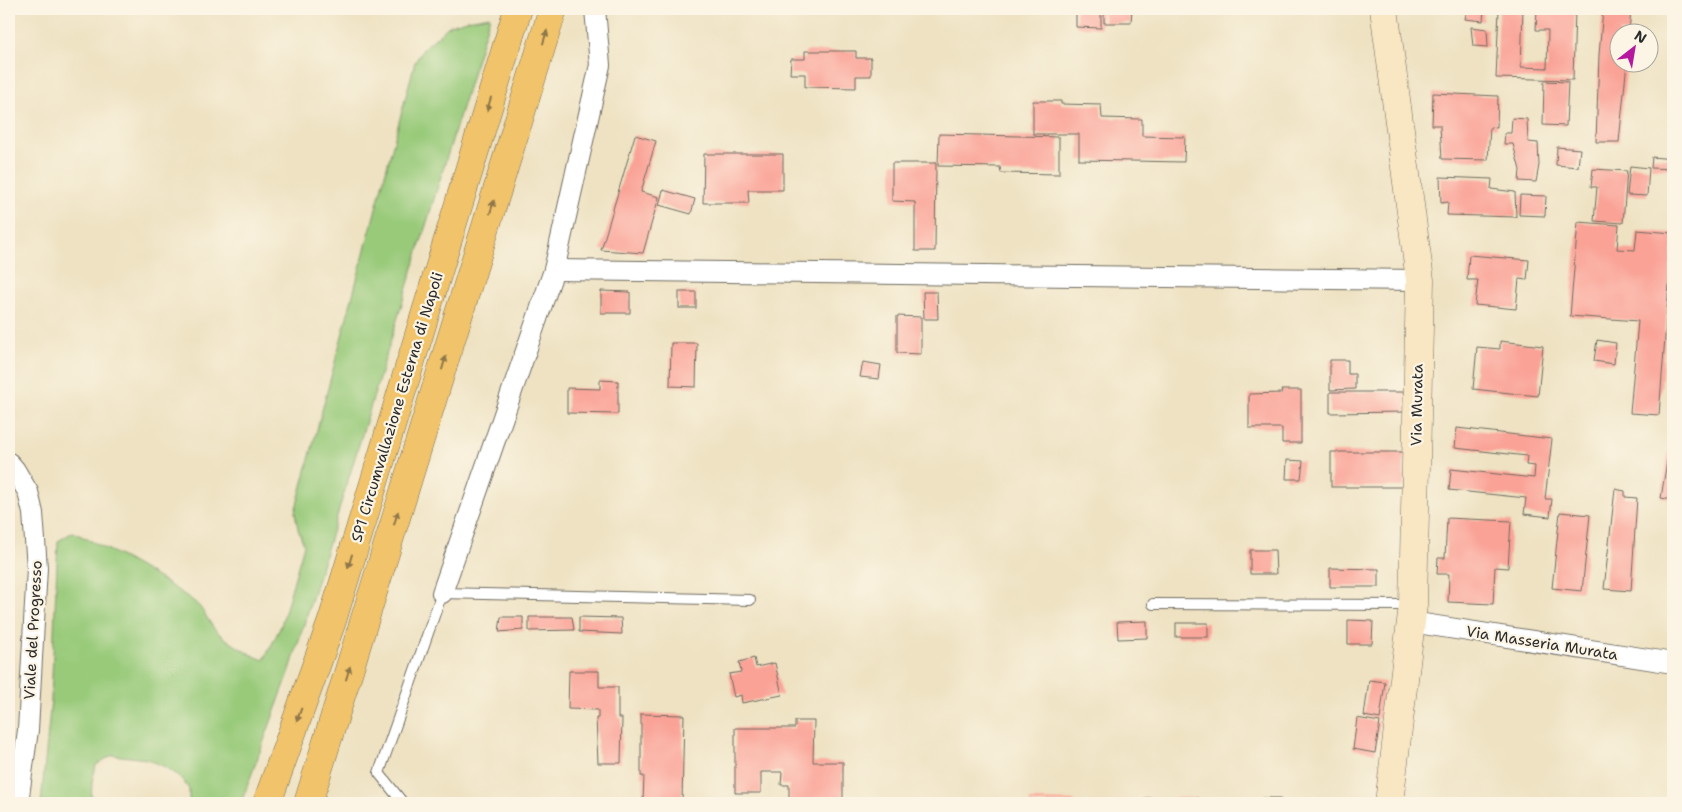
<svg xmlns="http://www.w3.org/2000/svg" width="1682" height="812" font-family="'Shantell Sans',sans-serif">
<rect width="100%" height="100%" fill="#fcf5e5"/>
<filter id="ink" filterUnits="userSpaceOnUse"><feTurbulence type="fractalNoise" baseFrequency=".02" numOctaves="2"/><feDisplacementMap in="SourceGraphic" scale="10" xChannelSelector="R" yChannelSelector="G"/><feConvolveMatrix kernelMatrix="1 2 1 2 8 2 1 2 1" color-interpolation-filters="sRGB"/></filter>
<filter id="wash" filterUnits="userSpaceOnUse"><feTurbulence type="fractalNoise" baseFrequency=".0096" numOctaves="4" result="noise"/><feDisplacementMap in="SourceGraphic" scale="20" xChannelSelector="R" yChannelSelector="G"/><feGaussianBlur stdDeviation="1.12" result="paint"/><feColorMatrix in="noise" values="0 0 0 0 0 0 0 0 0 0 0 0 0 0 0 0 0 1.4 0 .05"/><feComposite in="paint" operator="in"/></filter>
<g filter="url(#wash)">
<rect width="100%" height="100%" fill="#eee2c2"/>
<path fill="#99ca7a" stroke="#627a52" d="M490 16 290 670 241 803H189V789L179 776 163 766 147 759 112 755 96 765 92 782 91 803H41L51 700 58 541 73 532C114 552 155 574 192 600 202 607 206 617 213 627 221 638 251 656 264 660L281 626 304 545 298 529 295 512 415 62 424 48 450 25 467 20Z"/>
<g id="blocks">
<g fill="#faa296">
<path d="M1076 9H1101V28L1076 27Z"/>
<path d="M1104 9H1132L1131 23H1104Z"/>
<path d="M1467 9H1484L1483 21 1465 19Z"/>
<path d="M1499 9H1523L1521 67 1547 68 1548 30H1536L1537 9H1575L1573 80 1496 78Z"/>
<path d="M1603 9H1631L1629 32H1620V62H1627L1619 142H1596L1599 55Z"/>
<path d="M1471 27 1487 29 1488 47 1473 46Z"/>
<path d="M805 51H856V58H871V76H856V88L805 87V74H790L791 59H805Z"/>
<path d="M1544 81 1568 82 1566 126 1543 125Z"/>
<path d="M1433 93 1498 96 1497 128 1490 127 1488 160 1442 159 1440 125H1432Z"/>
<path d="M1033 101H1061V104L1101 105 1102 118 1142 119V136L1185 137 1184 162 1079 160V134H1033Z"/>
<path d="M1512 118 1527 119 1528 142 1538 143 1539 165 1536 182 1519 181 1520 170 1513 144H1504L1505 133H1511Z"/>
<path d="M939 134 1059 137V174L1001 173 1000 167 938 166Z"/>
<path d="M635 135 656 141 641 192 659 197 643 253 601 250Z"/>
<path d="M1557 147 1580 149 1578 167 1556 165Z"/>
<path d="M704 154H783V190H748L749 203H703Z"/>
<path d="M1652 157 1673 159V169L1651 168Z"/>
<path d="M892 163H936L935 251H915V202L892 201Z"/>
<path d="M1630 166 1649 168 1647 196 1627 195Z"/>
<path d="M1593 169 1627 171 1623 223 1594 221 1597 187H1591Z"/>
<path d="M1440 177 1492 179 1491 189 1515 192 1516 217 1447 215 1448 202 1441 203Z"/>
<path d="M663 190 695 199 691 214 659 205Z"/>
<path d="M1520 195 1546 196 1545 216 1519 215Z"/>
<path d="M1578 222 1619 225 1617 249 1635 250 1637 230 1673 233 1659 415 1630 413 1638 321 1570 316Z"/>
<path d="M1469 255 1529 260 1527 280 1519 279 1516 309 1475 305 1478 280H1467Z"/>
<path d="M601 291 630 292V313H601Z"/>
<rect x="679" y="292" width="17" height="16"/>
<path d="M923 292H937L938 319H924Z"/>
<path d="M897 316 921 317V354L897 353Z"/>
<path d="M1597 340 1616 343 1614 364 1594 361Z"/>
<path d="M1500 341 1543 346 1538 396 1473 389 1477 347 1500 349Z"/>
<path d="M671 343H697L696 387 670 386Z"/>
<path d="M1330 360H1348V374H1355V389L1330 390Z"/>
<path d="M863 362 881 365 879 379 860 377Z"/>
<path d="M600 380 618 381V414L567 413V388L600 389Z"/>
<path d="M1281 390H1301V443H1282V428H1249V394L1282 393Z"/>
<path d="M1330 392H1406V412L1330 413Z"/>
<path d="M1457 428 1552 439 1545 499H1552L1550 517 1524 514 1526 498 1449 490 1451 469 1534 478 1535 466 1526 465 1527 456 1455 448Z"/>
<path d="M1670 443H1673V500L1661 498Z"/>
<rect x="1331" y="452" width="73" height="35"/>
<path d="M1287 460 1303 461 1301 479H1286Z"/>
<path d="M1615 489 1625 491V497L1637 498 1631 591 1604 589Z"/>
<path d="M1560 512 1590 515 1582 591 1552 588Z"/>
<path d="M1447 518 1511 521 1508 568 1495 567 1493 604 1448 602 1449 574H1437L1438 558H1445Z"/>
<path d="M1250 550H1275L1276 574H1250Z"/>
<path d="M1330 568 1379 569V587H1330Z"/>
<path d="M501 617H523V630L499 632Z"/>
<path d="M529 617H572L574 630 529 631Z"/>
<path d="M579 617 621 618 622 634 579 632Z"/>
<path d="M1348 620 1373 621 1372 644H1348Z"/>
<path d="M1147 621V638L1118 639 1117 622Z"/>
<rect x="1176" y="623" width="32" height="14"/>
<path d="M754 658 756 667 775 663 782 695 742 703 741 695 734 697 729 674 741 672 739 662Z"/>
<path d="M569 671H599V687H618V718H622L621 763H598L596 718H598V710L568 709Z"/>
<path d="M1369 680 1385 682 1380 719 1364 716Z"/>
<path d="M641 714 684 715 682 803H643L644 776H641Z"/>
<path d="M1357 718 1380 722 1375 753 1353 749Z"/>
<path d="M795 721H814L813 762H843V803H793V800H789V785H781L782 772H761V793H735V728H795Z"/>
<rect x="1145" y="798" width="53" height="5"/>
<rect x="1262" y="798" width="19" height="5"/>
<path d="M1030 800 1075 801V803H1030Z"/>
</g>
</g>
</g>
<g filter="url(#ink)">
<use href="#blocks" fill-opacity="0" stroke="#6f6b60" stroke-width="1"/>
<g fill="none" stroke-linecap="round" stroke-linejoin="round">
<defs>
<g id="lane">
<path d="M1153 604 1412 605"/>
<path d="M403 803 379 773 442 593 750 600"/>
</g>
<g id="street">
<path d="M554 270 1420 280"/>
<path d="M9 463 15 470 28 492 33 513 37 568 28 730 18 803"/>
<path d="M442 593 554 270 600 65 595 9"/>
<path d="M1411 622 1673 663"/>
</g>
<path id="secondary" d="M1384 9 1420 280 1413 605 1389 803"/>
<g id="highway">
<path d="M267 803 332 621 518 9"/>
<path d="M308 803 553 9"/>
</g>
</defs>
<use href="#lane" stroke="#6f6b60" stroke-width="12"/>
<use href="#street" stroke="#6f6b60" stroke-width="22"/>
<use href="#secondary" stroke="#6f6b60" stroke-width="29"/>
<use href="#highway" stroke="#6f6b60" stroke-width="29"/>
<use href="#lane" stroke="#fff" stroke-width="10"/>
<use href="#street" stroke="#fff" stroke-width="20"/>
<use href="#secondary" stroke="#f9e7c3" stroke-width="28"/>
<use href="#highway" stroke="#f1c36a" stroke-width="28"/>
</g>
<defs><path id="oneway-solid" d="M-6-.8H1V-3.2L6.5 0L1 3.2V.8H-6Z" transform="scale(1.25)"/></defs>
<g fill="#8e774a">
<use href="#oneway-solid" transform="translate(545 37) rotate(-73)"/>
<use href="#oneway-solid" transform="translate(489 104) rotate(107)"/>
<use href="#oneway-solid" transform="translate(492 207) rotate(-73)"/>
<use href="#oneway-solid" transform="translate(444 363) rotate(-73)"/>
<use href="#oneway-solid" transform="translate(396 518) rotate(-73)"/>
<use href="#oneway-solid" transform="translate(350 561) rotate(107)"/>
<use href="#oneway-solid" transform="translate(348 673) rotate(-73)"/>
<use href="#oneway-solid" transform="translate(299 715) rotate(110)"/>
</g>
</g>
<g text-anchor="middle" stroke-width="4.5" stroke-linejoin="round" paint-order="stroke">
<g font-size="15" fill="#2b2b2b" stroke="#fcf5e5">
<text transform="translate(1417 405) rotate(-89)" y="5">Via Murata</text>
<text transform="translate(397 407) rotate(-73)" y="5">SP1 Circumvallazione Esterna di Napoli</text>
<text transform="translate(33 630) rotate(-87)" y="5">Viale del Progresso</text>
<text transform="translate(1542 643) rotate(9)" y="5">Via Masseria Murata</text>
</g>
</g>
<rect width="1682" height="812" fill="none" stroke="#fcf5e5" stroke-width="30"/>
<g transform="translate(1634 48) rotate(31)"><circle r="24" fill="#fcf5e5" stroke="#a8a49b"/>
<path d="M0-4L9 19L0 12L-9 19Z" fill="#b5179e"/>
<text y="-8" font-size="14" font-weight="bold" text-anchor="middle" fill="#2b2b2b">N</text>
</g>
</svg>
